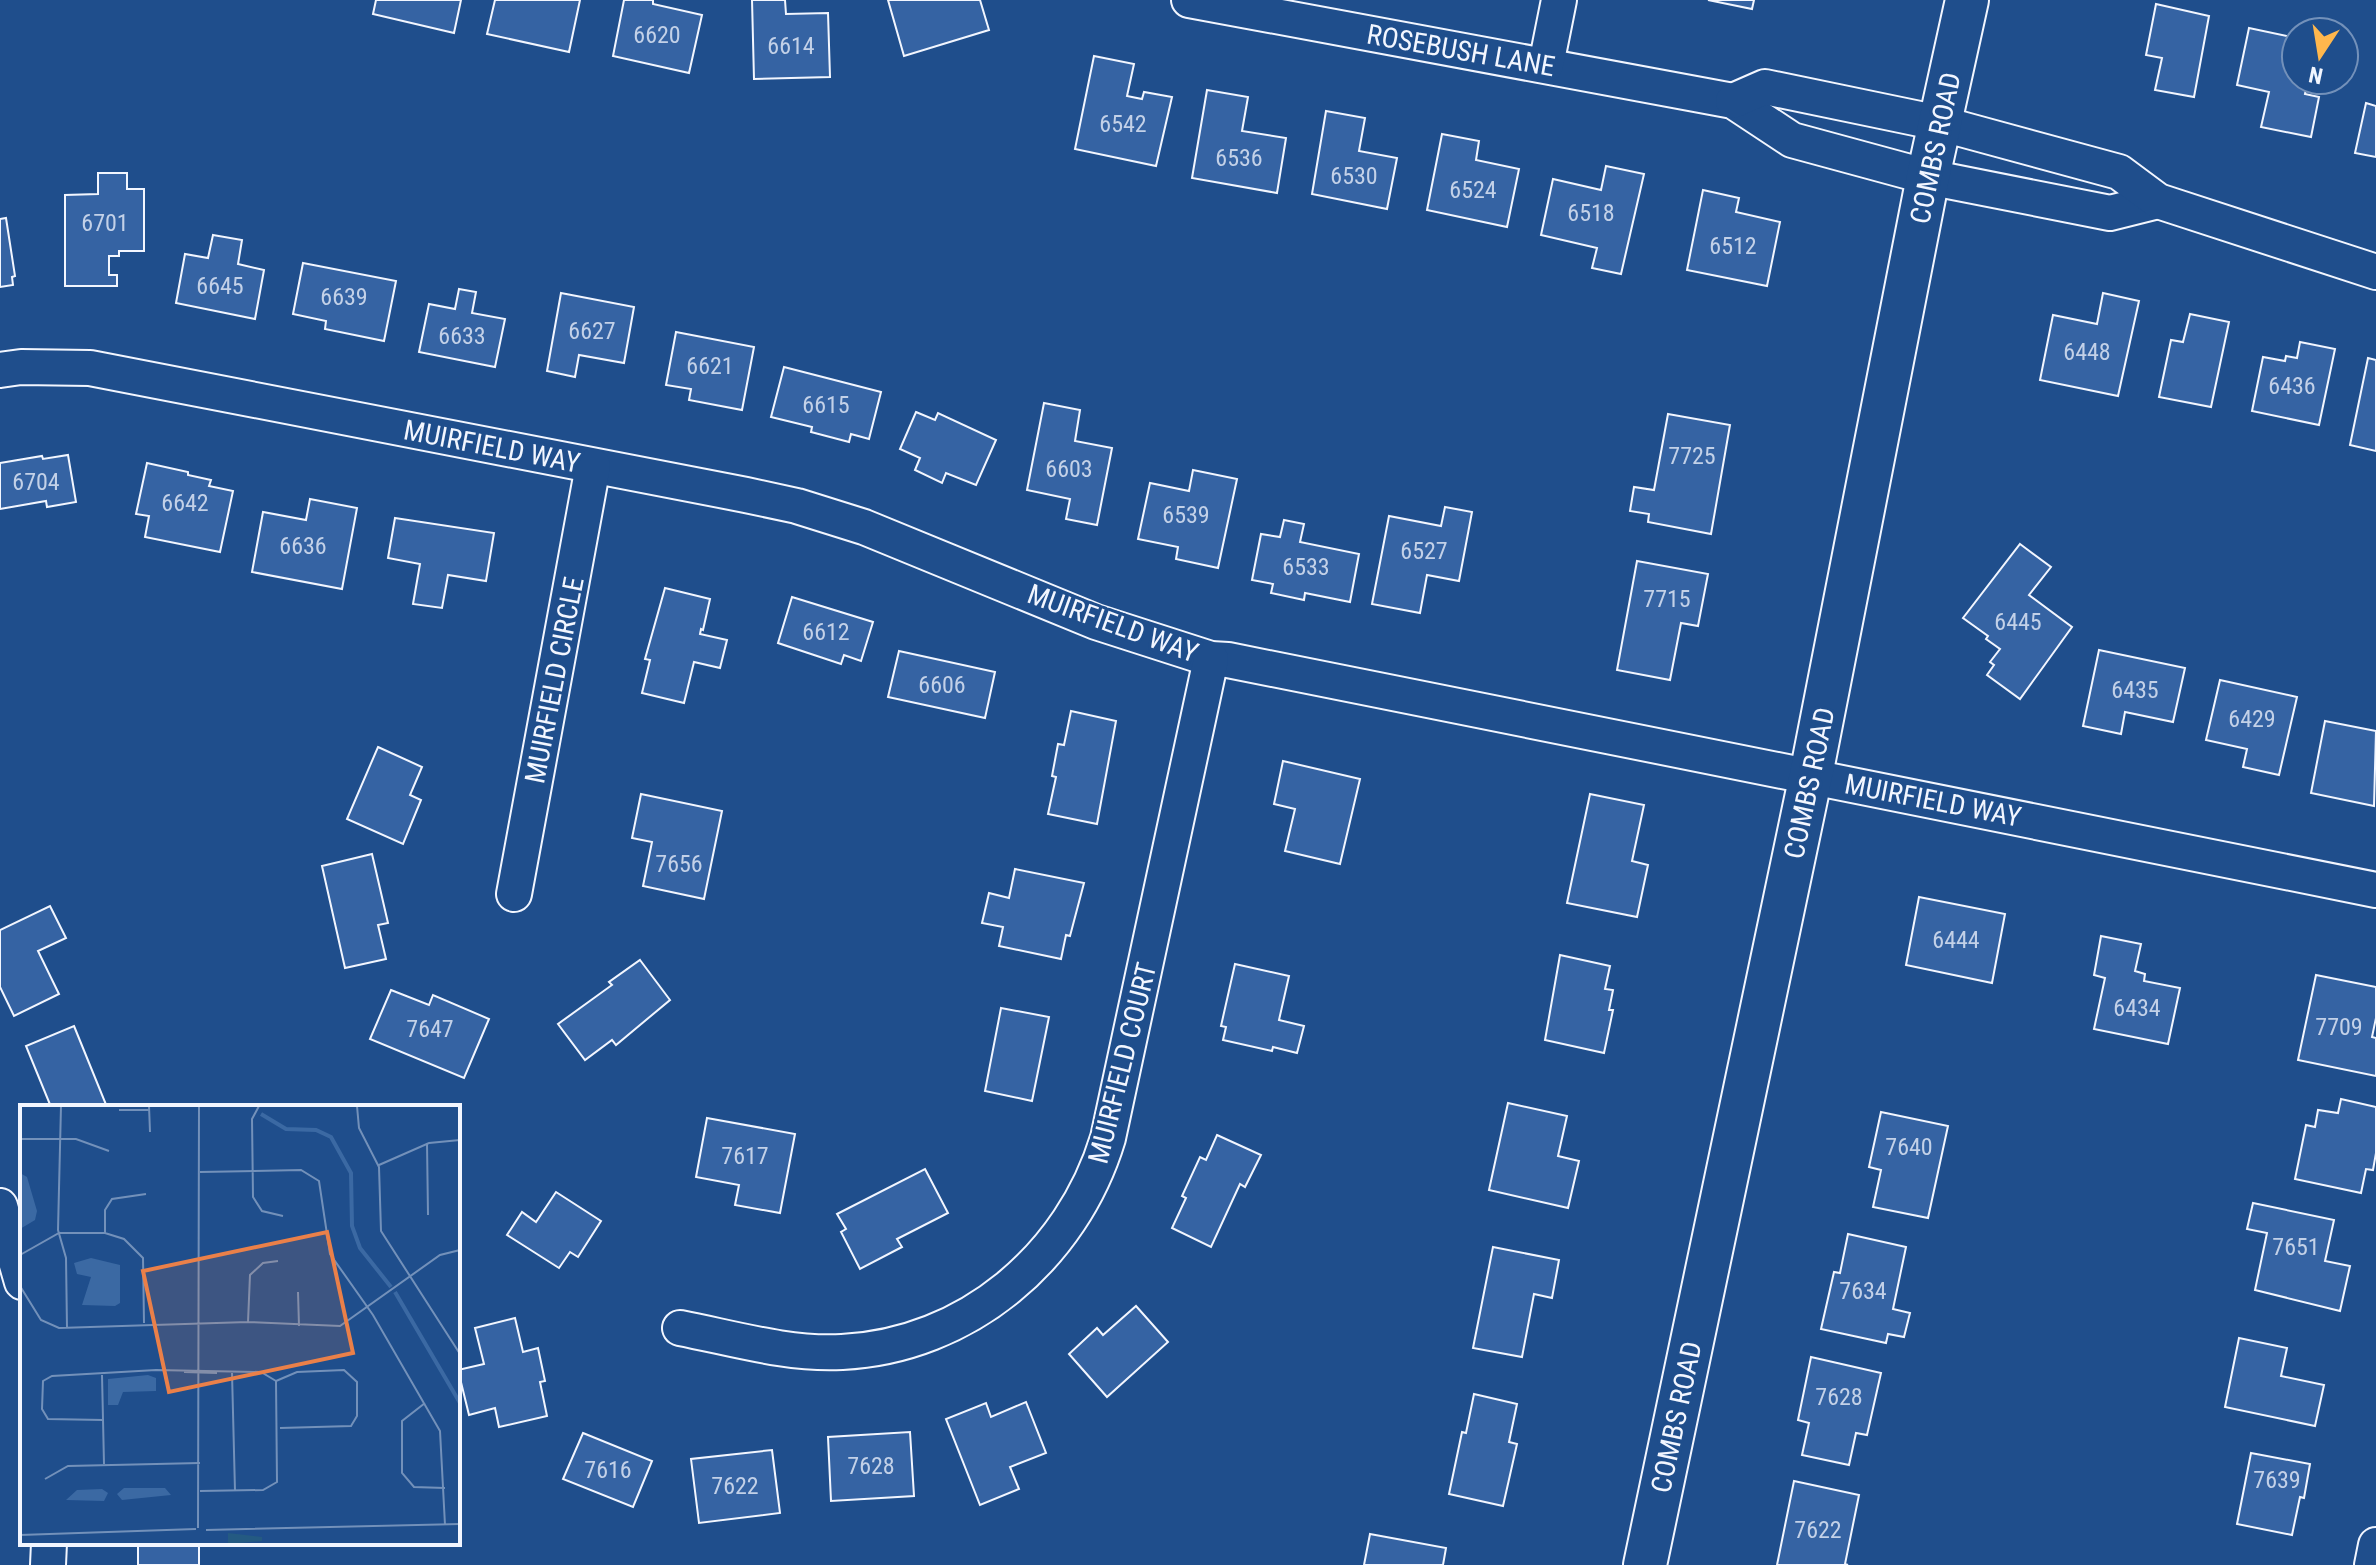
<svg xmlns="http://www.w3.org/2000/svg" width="2376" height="1565" font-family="'Roboto Condensed',sans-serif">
<rect width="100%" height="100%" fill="#1f4e8c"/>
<g fill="#3563a3" stroke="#f2f6ff" stroke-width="2">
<path d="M376 0H461L454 33 373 14Z"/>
<path d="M495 0H580L569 52 487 34Z"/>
<path d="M624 0H653V4L702 15 689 73 613 56Z"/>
<path d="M752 0H785L786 14 828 13 830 77 754 79Z"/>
<path d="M888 0H980L989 30 904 56Z"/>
<path d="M1708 0H1754L1752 9Z"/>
<path d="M2156 4 2209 16 2194 97 2155 90 2162 58 2146 55Z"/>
<path d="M2249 28 2296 38V80H2308L2305 94 2319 97 2311 137 2261 127 2269 92 2237 85Z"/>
<path d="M1094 56 1134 64 1127 96 1142 99 1144 92 1172 97 1156 166 1075 149Z"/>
<path d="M1207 90 1248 97 1242 131 1286 138 1277 193 1192 178Z"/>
<path d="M2366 103 2376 106V157L2355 153Z"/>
<path d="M1326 111 1365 118 1359 151 1397 158 1387 209 1312 194Z"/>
<path d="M1442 134 1479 141 1476 160 1519 169 1507 227 1427 210Z"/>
<path d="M1606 166 1644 174 1621 274 1592 268 1597 248 1541 235 1553 179 1601 190Z"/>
<path d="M98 173H127V189H144V251H119V256H109V275H117V286H65V195L98 194Z"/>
<path d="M1703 190 1739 198 1736 212 1780 222 1767 286 1687 270Z"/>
<path d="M6 218 15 276 12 277 13 285 0 287V219Z"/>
<path d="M213 235 242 240 238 264 264 270 255 319 176 303 185 254 208 258Z"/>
<path d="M303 263 396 281 384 341 325 329 326 321 293 314Z"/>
<path d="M459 289 476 292 472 313 505 319 495 367 419 352 429 304 455 309Z"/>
<path d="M561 293 634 307 624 363 579 355 575 377 547 371Z"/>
<path d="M2103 293 2139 301 2118 396 2040 380 2053 315 2097 324Z"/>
<path d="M2190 314 2229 322 2211 407 2159 397 2171 340 2183 342Z"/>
<path d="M676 332 754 347 742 410 689 400 691 389 666 385Z"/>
<path d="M2300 342 2335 349 2319 425 2252 411 2263 357 2285 361 2286 356 2297 358Z"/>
<path d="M2368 358 2376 360V451L2350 445Z"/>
<path d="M784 367 881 392 869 439 851 434 849 442 811 432 812 427 771 417Z"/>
<path d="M1044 403 1080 410 1075 441 1112 448 1097 525 1066 519 1070 499 1027 490Z"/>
<path d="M916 412 935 420 938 413 996 440 976 485 946 473 942 483 915 470 920 458 900 449Z"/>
<path d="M1668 414 1730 425 1711 534 1648 522 1649 514 1630 511 1634 487 1654 490Z"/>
<path d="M68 455 76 502 47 507 46 501 0 509V463L42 456 43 459Z"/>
<path d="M147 463 188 472V475L211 480 209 486 233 491 220 552 145 537 149 516 136 514Z"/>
<path d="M1193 470 1237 479 1218 568 1176 559 1178 547 1138 539 1150 483 1189 491Z"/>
<path d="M310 499 357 508 342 589 252 572 263 512 306 520Z"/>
<path d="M1445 507 1472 512 1459 581 1427 575 1420 613 1372 604 1389 516 1441 526Z"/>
<path d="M395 518 494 533 486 581 448 575 442 608 413 604 420 564 388 558Z"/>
<path d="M1284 520 1304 524 1300 542 1359 554 1350 602 1305 593 1304 600 1271 593 1273 584 1252 580 1261 534 1280 537Z"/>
<path d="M2020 544 2051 567 2029 595 2072 627 2020 699 1987 675 1994 665 1990 662 2000 649 1986 639 1988 636 1963 618Z"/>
<path d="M1637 561 1708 574 1698 626 1681 623 1670 680 1617 670Z"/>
<path d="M665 588 710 599 703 630 701 629 700 634 727 640 720 668 694 662 684 703 642 693 650 660 645 659Z"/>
<path d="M792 597 873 622 861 661 844 655 841 664 778 643Z"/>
<path d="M2099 650 2185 668 2173 722 2125 712 2121 734 2083 726Z"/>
<path d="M899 651 995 672 985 718 888 697Z"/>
<path d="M2220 680 2297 697 2279 775 2243 767 2247 749 2206 740Z"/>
<path d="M1071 711 1116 721 1097 824 1048 814 1056 777 1052 776 1058 744 1064 745Z"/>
<path d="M2325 721 2376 731 2374 806 2311 793Z"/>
<path d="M378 747 422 767 410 795 421 800 403 844 347 819Z"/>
<path d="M1283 761 1360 779 1340 864 1285 851 1295 809 1274 804Z"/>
<path d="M641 794 722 811 704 899 643 886 652 842 632 838Z"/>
<path d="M1590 794 1644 805 1632 861 1648 865 1637 917 1567 903Z"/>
<path d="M372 854 388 923 378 925 386 959 345 968 322 866Z"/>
<path d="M1015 869 1084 883 1070 936 1066 935 1061 959 999 946 1003 927 982 923 989 893 1009 898Z"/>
<path d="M1919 897 2005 914 1992 983 1906 965Z"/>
<path d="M50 906 66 938 38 951 59 994 14 1016 0 987V930Z"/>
<path d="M2101 936 2141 944 2135 971 2145 974 2144 981 2180 988 2168 1044 2094 1029 2105 978 2094 975Z"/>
<path d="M1560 955 1610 966 1605 989 1613 990 1609 1010H1613L1604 1053 1545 1040Z"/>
<path d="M640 960 670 1000 616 1045 612 1040 585 1060 558 1024 612 985 609 982Z"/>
<path d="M1235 964 1289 976 1279 1020 1304 1026 1297 1053 1273 1047 1272 1051 1223 1040 1226 1027 1221 1026Z"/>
<path d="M2316 975 2376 987V1018L2372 1037 2376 1038V1076L2298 1060Z"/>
<path d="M391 990 429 1005 433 995 489 1019 464 1078 370 1039Z"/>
<path d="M1001 1008 1049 1017 1032 1101 985 1091Z"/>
<path d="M74 1026 107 1107H51L26 1046Z"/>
<path d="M2341 1099 2376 1107V1153L2373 1170 2366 1169 2361 1193 2295 1179 2306 1125 2315 1127 2318 1110 2338 1113Z"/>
<path d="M1508 1103 1567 1116 1558 1156 1579 1161 1568 1208 1489 1190Z"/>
<path d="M1881 1112 1948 1126 1928 1218 1873 1207 1881 1170 1869 1167Z"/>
<path d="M707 1118 795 1134 780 1213 735 1205 739 1185 696 1177Z"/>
<path d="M1217 1135 1261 1155 1245 1187 1240 1184 1211 1247 1172 1228 1186 1198 1182 1196 1200 1157 1206 1160Z"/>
<path d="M925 1169 948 1213 897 1239 902 1247 860 1269 841 1232 846 1229 837 1214Z"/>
<path d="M556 1192 601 1221 578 1257 570 1252 559 1268 507 1235 522 1212 536 1222Z"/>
<path d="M2253 1203 2334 1220 2325 1261 2350 1266 2340 1311 2255 1290 2267 1233 2247 1229Z"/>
<path d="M1848 1234 1906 1247 1893 1309 1910 1313 1904 1337 1888 1334 1886 1343 1821 1329 1834 1272 1840 1273Z"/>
<path d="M1493 1247 1559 1260 1552 1298 1534 1294 1522 1357 1473 1348Z"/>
<path d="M1136 1306 1168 1342 1107 1397 1069 1354 1097 1328 1103 1335Z"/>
<path d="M515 1318 523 1352 538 1348 545 1381 540 1382 547 1416 499 1427 495 1408 469 1415 458 1370 484 1364 475 1328Z"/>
<path d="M2239 1338 2287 1348 2281 1376 2324 1385 2315 1426 2225 1407Z"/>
<path d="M1811 1357 1881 1373 1867 1435 1856 1433 1849 1465 1802 1455 1809 1423 1798 1420Z"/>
<path d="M1474 1394 1517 1404 1509 1442 1517 1444 1503 1506 1449 1494 1462 1432 1466 1433Z"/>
<path d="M1026 1402 1046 1453 1010 1467 1019 1489 980 1505 946 1419 986 1403 991 1417Z"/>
<path d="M910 1432 914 1496 831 1501 828 1437Z"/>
<path d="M583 1433 652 1461 633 1507 563 1479Z"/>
<path d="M772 1450 780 1513 699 1523 691 1459Z"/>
<path d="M2251 1453 2310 1464 2304 1498 2300 1497 2292 1535 2237 1524Z"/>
<path d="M1794 1481 1859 1495 1845 1564 1848 1565H1777Z"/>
<path d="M1370 1534 1446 1548 1443 1565H1364Z"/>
<rect x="138" y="1543" width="61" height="22"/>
</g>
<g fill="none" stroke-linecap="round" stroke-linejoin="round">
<defs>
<g id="minor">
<path d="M1189 0 1733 101 1792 140 1928 177 2110 213 2158 201"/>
<path d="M1546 65 1559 0"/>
<path d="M1733 101 1765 87 1939 123 2119 172 2158 201 2376 272"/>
<path d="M0 370 21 367 90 368 746 495 797 506 864 527 1096 622 1211 659 1228 660 2376 890"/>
<path d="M514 894 593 466"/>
<path d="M0 1206 22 1282"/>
<path d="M680 1328C732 1338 788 1355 842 1352 967 1346 1072 1257 1108 1138L1211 659"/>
<path d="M48 1565 49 1543"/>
<path d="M2372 1565 2376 1545"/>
</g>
<path id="tertiary" d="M1645 1565 1811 775 1928 177 1967 0"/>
</defs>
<use href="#minor" stroke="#f2f6ff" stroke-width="38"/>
<use href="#tertiary" stroke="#f2f6ff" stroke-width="46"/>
<use href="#minor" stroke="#1f4e8c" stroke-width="34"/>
<use href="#tertiary" stroke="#1f4e8c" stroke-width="42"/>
</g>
<g text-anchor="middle" stroke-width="6" stroke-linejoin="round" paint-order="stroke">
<g font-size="24" fill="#c3d1e8">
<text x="657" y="43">6620</text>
<text x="791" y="54">6614</text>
<text x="1123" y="132">6542</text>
<text x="1239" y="166">6536</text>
<text x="1354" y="184">6530</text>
<text x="1473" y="198">6524</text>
<text x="1591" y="221">6518</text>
<text x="105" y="231">6701</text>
<text x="1733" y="254">6512</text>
<text x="220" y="294">6645</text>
<text x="344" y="305">6639</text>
<text x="592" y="339">6627</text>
<text x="462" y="344">6633</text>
<text x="2087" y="360">6448</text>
<text x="710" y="374">6621</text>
<text x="2292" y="394">6436</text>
<text x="826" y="413">6615</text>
<text x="1692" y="464">7725</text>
<text x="1069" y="477">6603</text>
<text x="36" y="490">6704</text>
<text x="185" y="511">6642</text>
<text x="1186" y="523">6539</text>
<text x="303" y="554">6636</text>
<text x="1424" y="559">6527</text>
<text x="1306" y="575">6533</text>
<text x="1667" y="607">7715</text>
<text x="2018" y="630">6445</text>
<text x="826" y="640">6612</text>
<text x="942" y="693">6606</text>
<text x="2135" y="698">6435</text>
<text x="2252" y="727">6429</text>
<text x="679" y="872">7656</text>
<text x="1956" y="948">6444</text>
<text x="2137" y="1016">6434</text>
<text x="2339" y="1035">7709</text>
<text x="430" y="1037">7647</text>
<text x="1909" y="1155">7640</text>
<text x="745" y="1164">7617</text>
<text x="2296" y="1255">7651</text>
<text x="1863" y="1299">7634</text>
<text x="1839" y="1405">7628</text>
<text x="871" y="1474">7628</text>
<text x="608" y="1478">7616</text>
<text x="2277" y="1488">7639</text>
<text x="735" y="1494">7622</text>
<text x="1818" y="1538">7622</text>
</g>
<g font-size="28" fill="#f2f6ff" stroke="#1f4e8c">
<text transform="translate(1461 50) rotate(10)" y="10">ROSEBUSH LANE</text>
<text transform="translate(1935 148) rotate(-78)" y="10">COMBS ROAD</text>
<text transform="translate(492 446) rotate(11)" y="10">MUIRFIELD WAY</text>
<text transform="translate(1113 623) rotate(20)" y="10">MUIRFIELD WAY</text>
<text transform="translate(554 680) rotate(-79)" y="10">MUIRFIELD CIRCLE</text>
<text transform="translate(1809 783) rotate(-78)" y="10">COMBS ROAD</text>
<text transform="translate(1933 800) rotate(11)" y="10">MUIRFIELD WAY</text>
<text transform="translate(1122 1063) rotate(-76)" y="10">MUIRFIELD COURT</text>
<text transform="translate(1676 1417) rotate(-78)" y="10">COMBS ROAD</text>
</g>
</g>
<g transform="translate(20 1105)">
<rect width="440" height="440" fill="#1f4e8c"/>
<path d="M208 428 242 432V436L208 439Z" fill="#245a82"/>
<path d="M0 68 7 72 17 106 15 115 0 124ZM71 153 100 160V198L95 201 62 200 71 172 57 169 54 158ZM128 270 136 273V286L103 287 98 300H88V274ZM104 383H145L151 390 102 395 97 389ZM82 384 88 388 84 396 46 395 57 385Z" fill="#3b69a3"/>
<path fill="none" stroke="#3b69a3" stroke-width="4" d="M241 9 266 24 296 25 311 32 331 68 332 121 340 143 371 182M375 187 440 298"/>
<path fill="none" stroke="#7391ba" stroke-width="2" d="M41 1 38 125 46 153 47 223M129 1 130 27M239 1 232 14 233 92 242 106 263 111M337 1 339 23 359 62 361 126 440 249M99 5H129M0 34H56L89 46M407 38 408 110M359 60 409 38 440 35M180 67 281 65 299 76 310 149 353 210 420 326 425 420M85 128V105L92 94 126 89M0 150 39 128H85L104 134 123 153 124 218M0 181 21 215 39 223 228 217 320 221 420 150 440 145M278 187 279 221M228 217 230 170 243 158 258 156M164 267 197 268M212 268 215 386M82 270 84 359M256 276 277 267 324 265 337 277V311L331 321 260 323M405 298 382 316V368L394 382 425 383M83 315 28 314 22 304 23 276 32 271 136 265 241 267 256 276M25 374 48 361 180 358M180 386 243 385 257 377 256 276M178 423 179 1M186 425 440 419M0 430 176 424"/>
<path fill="#ea8049" fill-opacity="0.15" stroke="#ea8049" stroke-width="4" d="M307 127 333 248 149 287 123 166Z"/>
<rect width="440" height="440" fill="none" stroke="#f2f6ff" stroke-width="4"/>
</g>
<g transform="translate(2320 56) rotate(192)"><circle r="38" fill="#1f4e8c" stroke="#7391ba" stroke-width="2"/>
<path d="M0-6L14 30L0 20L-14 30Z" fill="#ffb74d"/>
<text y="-12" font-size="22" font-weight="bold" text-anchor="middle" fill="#f2f6ff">N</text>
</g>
</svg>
